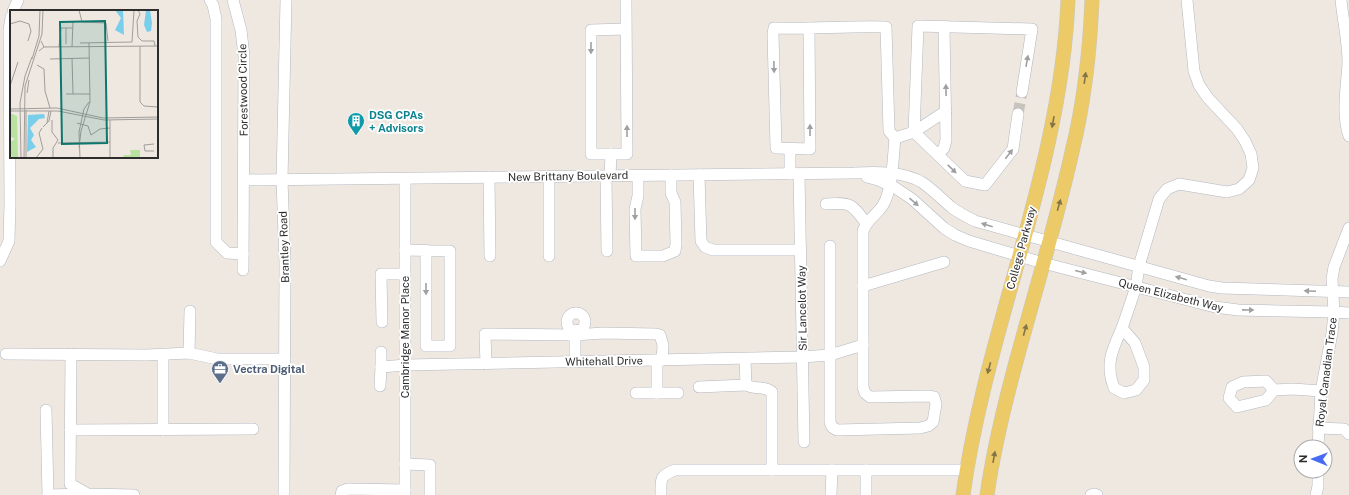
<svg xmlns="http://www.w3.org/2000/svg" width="1349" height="495" font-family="'Public Sans',sans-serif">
<rect width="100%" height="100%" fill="#eee8e1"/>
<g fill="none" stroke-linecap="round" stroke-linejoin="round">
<path stroke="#c7c3bd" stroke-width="11" stroke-dasharray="11 5.5" stroke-linecap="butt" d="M1018 114 1022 92"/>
<defs>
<g id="minor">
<path d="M210 0 213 5 216 19V242L227 253 243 254"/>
<path d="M233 0 241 30 244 56 243 270"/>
<path d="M626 0 627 154H591V30L626 29"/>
<path d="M1341 0C1343 21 1348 41 1348 62 1347 86 1341 113 1349 136"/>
<path d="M13 11 18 0"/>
<path d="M809 29 810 149 776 148 773 34 774 28C812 29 849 26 886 27L889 131 895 138C893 157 893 188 883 205 877 215 868 218 863 231V387L865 393 870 397 928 396 934 397 936 404 933 422 928 426 920 428 837 430 832 427 830 422V246"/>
<path d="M1018 114 1013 149 985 185 965 181 914 132 918 26 1032 29 1022 92"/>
<path d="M895 138 914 132 946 111"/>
<path d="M938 155 944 148 946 140 944 26"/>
<path d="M790 174V149"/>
<path d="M799 174 804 442"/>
<path d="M699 175 701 241 705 247 713 250H801"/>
<path d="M606 176 607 251"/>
<path d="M610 176 611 154"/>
<path d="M638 176V196L635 209 636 256H663L675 251 676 244 675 202 671 193V175"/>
<path d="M489 177 490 256"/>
<path d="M549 177V256"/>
<path d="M867 177 878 180 894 187 912 199 944 228 955 235 969 241 1043 263 1215 307 1238 310 1334 312 1349 313"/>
<path d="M244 180 854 173C875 172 905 171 923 183 933 190 942 199 951 207 959 213 967 217 975 221L1209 286 1222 288 1349 292"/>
<path d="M826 204C851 202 852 204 866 223"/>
<path d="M405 250 450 251V346H426V250"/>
<path d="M0 261 9 241 10 204 9 30 11 17"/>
<path d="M863 286 944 262"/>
<circle cx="576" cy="322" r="9"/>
<path d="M382 322 381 274H405"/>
<path d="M1122 328 1136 287 1139 266 1159 199 1167 189 1179 184 1227 192 1239 189 1249 180 1253 168 1251 154 1245 141 1237 129 1208 98 1199 85 1194 71 1187 0"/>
<path d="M1122 328 1135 343 1144 367V380L1136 390 1124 393 1114 388C1105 364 1112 350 1122 328Z"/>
<path d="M189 353 190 311"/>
<path d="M6 354 147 355 189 353 217 359H285"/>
<path d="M71 354 70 484 88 494 134 495"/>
<path d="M163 355V430"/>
<path d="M745 359 746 385C755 390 763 385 772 392V470"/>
<path d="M575 362V330"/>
<path d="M486 364 485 334 575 335 603 333 656 334 660 335 663 345 662 360"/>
<path d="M381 367V352"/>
<path d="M1266 381 1274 390 1266 400 1237 407 1229 398 1232 387 1243 382Z"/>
<path d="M380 386 381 367 406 365 802 357 830 355 863 345"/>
<path d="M699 387 746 385"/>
<path d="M1274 390 1293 389 1321 391"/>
<path d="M636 393H678"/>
<path d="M657 393V360"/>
<path d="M46 410 48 495"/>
<path d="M1318 428 1344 429 1349 434"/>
<path d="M70 430 253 429"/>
<path d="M1318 447 1321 391 1332 333 1334 312 1332 279 1334 267 1349 228"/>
<path d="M405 464 430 465V495"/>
<path d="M48 495 87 494"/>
<path d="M284 495 285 263 282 180 286 0"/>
<path d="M341 495 342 491 348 489 405 490"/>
<path d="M405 495V179"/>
<path d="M661 495C661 479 659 476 675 470H966"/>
<path d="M831 495 832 470"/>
<path d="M866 495V470"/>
<path d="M1091 495 1094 494 1097 495"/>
<path d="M1316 495 1318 486V471"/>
</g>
<g id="major">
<path d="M963 495C986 328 1061 170 1068 0"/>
<path d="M987 495C994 446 1006 398 1019 351 1037 285 1057 219 1072 152 1084 103 1090 51 1092 0"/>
</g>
</defs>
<use href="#minor" stroke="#b4b7c0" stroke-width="12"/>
<use href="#major" stroke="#c8c8c8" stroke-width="15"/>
<use href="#minor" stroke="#fff" stroke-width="11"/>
<use href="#major" stroke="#ecca68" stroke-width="14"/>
</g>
<defs><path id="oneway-solid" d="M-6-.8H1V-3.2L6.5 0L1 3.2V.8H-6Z"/></defs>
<g fill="#a0a0a0">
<use href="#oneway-solid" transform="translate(591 48) rotate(90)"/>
<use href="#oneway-solid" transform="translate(1027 61) rotate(-80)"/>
<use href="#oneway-solid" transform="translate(774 67) rotate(89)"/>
<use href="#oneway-solid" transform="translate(946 90) rotate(-91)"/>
<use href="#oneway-solid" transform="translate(810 130) rotate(-90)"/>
<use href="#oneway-solid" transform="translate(627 131) rotate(-90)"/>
<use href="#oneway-solid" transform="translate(1009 154) rotate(-52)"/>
<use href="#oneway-solid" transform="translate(952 169) rotate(44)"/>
<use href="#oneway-solid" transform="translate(914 202) rotate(41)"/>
<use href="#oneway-solid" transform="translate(635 214) rotate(90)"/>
<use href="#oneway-solid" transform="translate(987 225) rotate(-163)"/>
<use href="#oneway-solid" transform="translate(1081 272) rotate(14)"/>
<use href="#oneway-solid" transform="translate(1181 278) rotate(-164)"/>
<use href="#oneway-solid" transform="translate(426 289) rotate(90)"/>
<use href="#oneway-solid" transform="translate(1310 291) rotate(-178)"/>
<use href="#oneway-solid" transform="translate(1248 310) rotate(1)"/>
</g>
<g fill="#837448">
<use href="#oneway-solid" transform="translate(1085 78) rotate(-82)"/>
<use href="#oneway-solid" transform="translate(1053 122) rotate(100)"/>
<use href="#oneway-solid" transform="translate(1059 205) rotate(-74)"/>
<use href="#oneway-solid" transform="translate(1025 330) rotate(-75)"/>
<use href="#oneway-solid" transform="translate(989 368) rotate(105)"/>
<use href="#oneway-solid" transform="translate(994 457) rotate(-80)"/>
</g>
<defs>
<symbol id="building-pin" viewBox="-11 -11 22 30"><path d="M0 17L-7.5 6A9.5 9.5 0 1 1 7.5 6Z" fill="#0f9aa8" stroke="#fff"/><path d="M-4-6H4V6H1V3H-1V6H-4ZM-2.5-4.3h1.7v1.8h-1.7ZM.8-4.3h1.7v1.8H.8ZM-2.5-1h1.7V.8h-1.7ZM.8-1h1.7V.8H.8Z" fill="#fff"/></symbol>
<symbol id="office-pin" viewBox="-11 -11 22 30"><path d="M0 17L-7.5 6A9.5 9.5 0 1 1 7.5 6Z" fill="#5c6f8a" stroke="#fff"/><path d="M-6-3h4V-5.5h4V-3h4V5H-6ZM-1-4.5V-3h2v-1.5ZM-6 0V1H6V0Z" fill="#fff"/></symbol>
</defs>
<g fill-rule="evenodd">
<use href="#building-pin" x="346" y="111" width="20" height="27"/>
<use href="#office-pin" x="210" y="359" width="20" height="27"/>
</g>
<g text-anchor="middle" stroke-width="3.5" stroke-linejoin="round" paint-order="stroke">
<g font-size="11" fill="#2d2d2d" stroke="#fff">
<text transform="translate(243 90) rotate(-91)" y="4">Forestwood Circle</text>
<text transform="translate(568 176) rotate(-1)" y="4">New Brittany Boulevard</text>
<text transform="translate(284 247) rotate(-92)" y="4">Brantley Road</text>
<text transform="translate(1021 248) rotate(-75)" y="4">College Parkway</text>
<text transform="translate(1171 295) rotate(14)" y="4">Queen Elizabeth Way</text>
<text transform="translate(802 308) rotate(-91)" y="4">Sir Lancelot Way</text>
<text transform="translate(405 337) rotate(-90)" y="4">Cambridge Manor Place</text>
<text transform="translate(604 361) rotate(-1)" y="4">Whitehall Drive</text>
<text transform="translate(1326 372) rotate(-83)" y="4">Royal Canadian Trace</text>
</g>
<g font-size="11" font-weight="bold" fill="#0d838f" stroke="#fff" text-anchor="start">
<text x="369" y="119">DSG CPAs<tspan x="369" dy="13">+ Advisors</tspan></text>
</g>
<g font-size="11" font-weight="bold" fill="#4e5e75" stroke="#fff" text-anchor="start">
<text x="233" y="373">Vectra Digital</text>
</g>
</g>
<g transform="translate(10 10)">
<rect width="148" height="148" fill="#eee8e1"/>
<path d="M0 103 7 106 8 148H2L0 140V132L5 129 0 126Z" fill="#b7e2a0"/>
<path d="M120 140H130V148H113L114 145H121Z" fill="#b7e2a0"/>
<path d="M105 0H113L114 25 105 20 111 8ZM136 0H140L142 13 141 21 137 22 134 15ZM34 104 35 108 29 109 20 118 24 125 21 130 26 137 17 142 18 105Z" fill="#79cfeb"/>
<path fill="none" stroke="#a19d99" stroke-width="1" d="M69 0 72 12 96 13 98 31M128 0 130 4 127 11 128 27 132 31H144L145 36M0 14 10 11 19 14 21 21 18 31M56 18V34M70 33 122 32 124 0M130 36V92L134 96 148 97M34 37 148 36M49 37 51 18H63M62 37 63 12M29 41 34 37 31 31M62 48 63 84M22 49 29 26 30 0M40 49 79 48M27 55 34 59 35 81 40 98M0 76 8 52M17 83 19 70M56 84H80M0 99 47 98 93 108 148 107M0 101H48L94 110 148 109M42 110V122L48 130 43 138V148M100 110V148M37 113 39 101M67 113 78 116 81 125 90 119 100 118M33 117 39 111 41 101M48 133 100 132M144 134 134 135 135 141H144M69 138 71 121 80 92 79 33M11 148 10 93 15 66 22 47M14 148 15 76 32 24 33 0M16 148V100M26 148 33 139 29 123 32 118M70 148 69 122 74 99 79 92"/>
<path fill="#0f766e" fill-opacity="0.15" stroke="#0f766e" stroke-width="2" d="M95 11 97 133 52 134 50 12Z"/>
<rect width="148" height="148" fill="none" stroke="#2d2d2d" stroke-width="2"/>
</g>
<g transform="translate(1313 459) rotate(271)"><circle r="19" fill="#ffffff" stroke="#ababab"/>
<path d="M0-3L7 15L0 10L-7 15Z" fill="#486bf3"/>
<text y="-6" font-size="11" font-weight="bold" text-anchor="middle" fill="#2d2d2d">N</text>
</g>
</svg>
